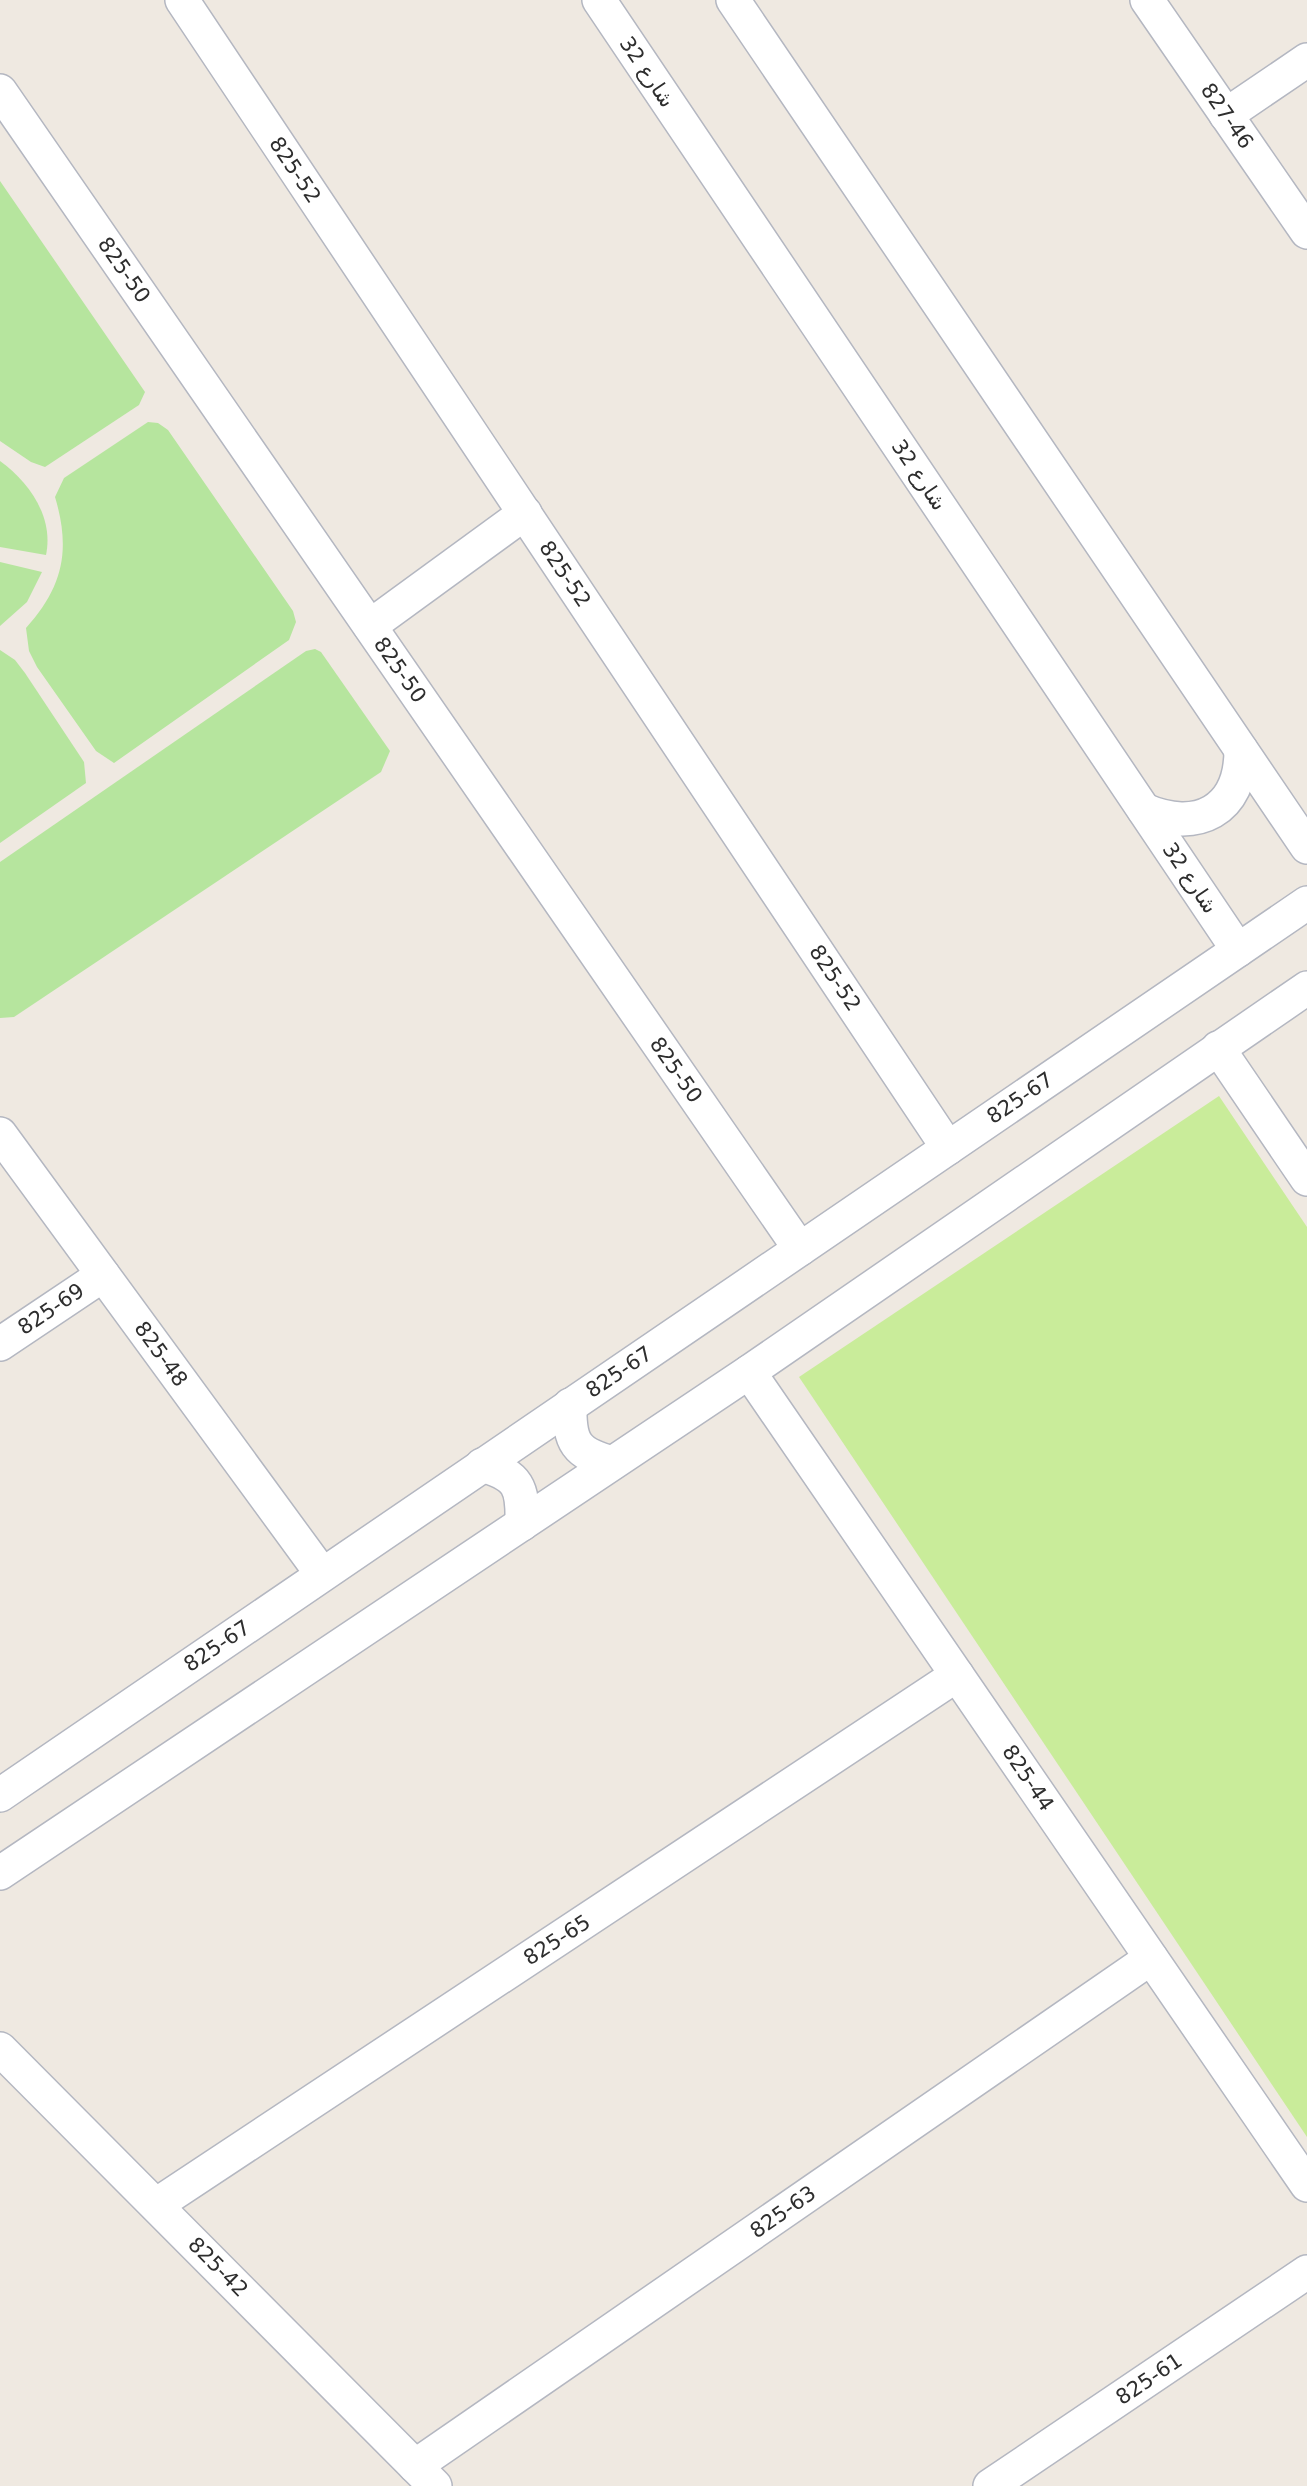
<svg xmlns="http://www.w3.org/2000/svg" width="1307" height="2486" font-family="'DejaVu Sans',Vazirmatn,sans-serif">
<rect width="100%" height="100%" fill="#efe9e1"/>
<g fill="#b6e59e">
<path d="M0 181 145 392 139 405 45 467 31 462 0 441Z"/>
<path d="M148 422 158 423 168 430 293 611 296 622 289 640 114 763 96 751 37 667 29 651 26 628C63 587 71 550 55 497L64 478Z"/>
<path d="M0 461C29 482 54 517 46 555L0 547Z"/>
<path d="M0 562 42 572 27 602 0 626Z"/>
<path d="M315 649 321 652 390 751 381 772 14 1017 0 1018V862L306 651Z"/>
<path d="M0 650 15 660 25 673 84 762 86 783 0 843Z"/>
</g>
<path fill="#c9ec9a" d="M1219 1096 1307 1227V2137L799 1377Z"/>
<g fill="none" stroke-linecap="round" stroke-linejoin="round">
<defs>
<g id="minor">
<path d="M182 0 948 1148"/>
<path d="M599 0 1238 950"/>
<path d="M733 0 1307 847"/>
<path d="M1147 0 1307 232"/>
<path d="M0 91 800 1249"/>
<path d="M1226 115 1307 60"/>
<path d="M370 626 525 513"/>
<path d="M1144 810C1197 833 1241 811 1241 750"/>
<path d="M1218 1048 1307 1179"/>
<path d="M0 1134 322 1574"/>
<path d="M0 1344 103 1275"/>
<path d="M749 1372 1307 2185"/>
<path d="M570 1405C569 1443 576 1453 612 1463"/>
<path d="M482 1465C519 1476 523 1487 522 1524"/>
<path d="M0 1795 1307 903"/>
<path d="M0 1873 749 1372 1307 988"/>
<path d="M0 2049 435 2486"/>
<path d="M156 2205 957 1675"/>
<path d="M415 2466 1151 1958"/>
<path d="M990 2486 1307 2272"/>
</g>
</defs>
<use href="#minor" stroke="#b4b7c1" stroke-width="36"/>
<use href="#minor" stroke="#fff" stroke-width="33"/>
</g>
<g text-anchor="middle" stroke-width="5" stroke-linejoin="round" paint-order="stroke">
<g font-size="21" fill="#2e2e2e" stroke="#fff">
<text transform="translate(647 72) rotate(56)" y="7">شارع 32</text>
<text transform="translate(1227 116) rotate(55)" y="7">827-46</text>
<text transform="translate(295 170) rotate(56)" y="7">825-52</text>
<text transform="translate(124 270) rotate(55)" y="7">825-50</text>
<text transform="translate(919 475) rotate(56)" y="7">شارع 32</text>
<text transform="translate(565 574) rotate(56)" y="7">825-52</text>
<text transform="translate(400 670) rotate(55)" y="7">825-50</text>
<text transform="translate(1190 878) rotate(56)" y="7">شارع 32</text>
<text transform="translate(835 978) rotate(56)" y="7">825-52</text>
<text transform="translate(676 1070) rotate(55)" y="7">825-50</text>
<text transform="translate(1020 1098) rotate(-34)" y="7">825-67</text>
<text transform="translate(51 1309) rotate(-34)" y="7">825-69</text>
<text transform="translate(161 1354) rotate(54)" y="7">825-48</text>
<text transform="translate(619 1372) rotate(-34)" y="7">825-67</text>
<text transform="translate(217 1646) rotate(-34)" y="7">825-67</text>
<text transform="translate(1028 1778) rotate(56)" y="7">825-44</text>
<text transform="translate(557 1940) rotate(-33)" y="7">825-65</text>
<text transform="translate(783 2212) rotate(-35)" y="7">825-63</text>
<text transform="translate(218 2267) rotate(45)" y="7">825-42</text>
<text transform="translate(1149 2379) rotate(-34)" y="7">825-61</text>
</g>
</g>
</svg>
